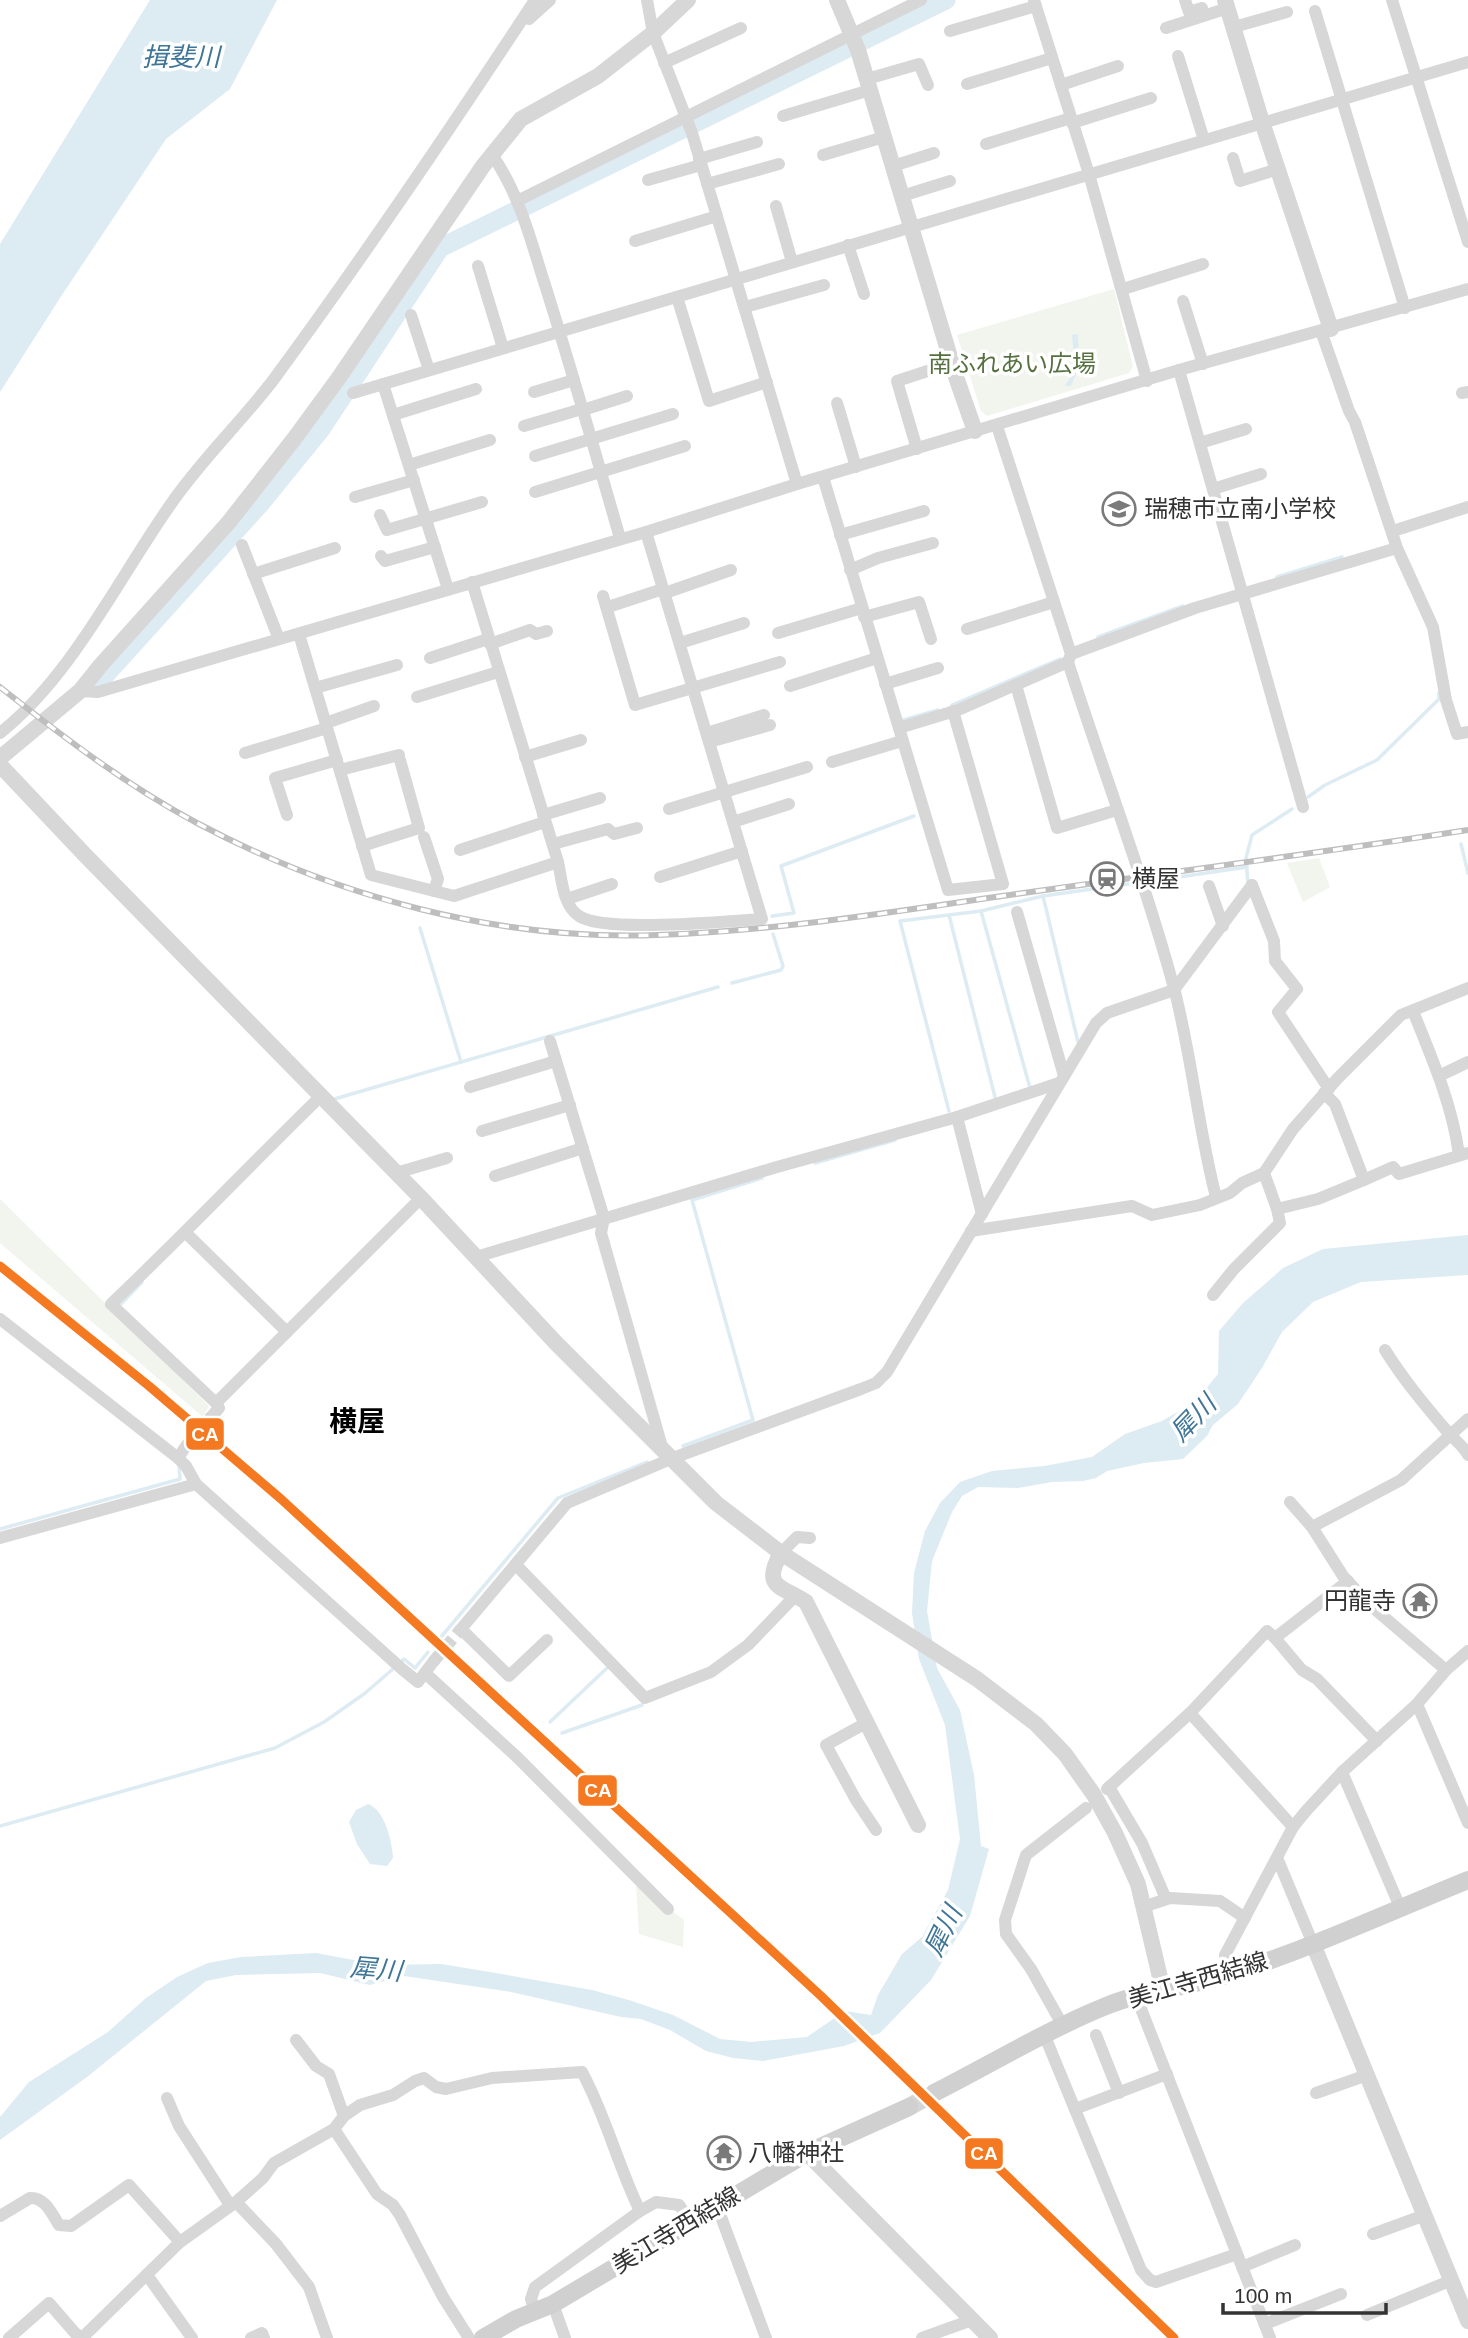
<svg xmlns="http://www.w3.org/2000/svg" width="1468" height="2338" font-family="Arial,'Noto Sans JP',sans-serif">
<rect width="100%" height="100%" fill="#fff"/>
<g fill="#f1f5ed">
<path d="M1114 289 1133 367 1129 373 987 416 981 411 957 335Z"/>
<path d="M1319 858 1330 887 1303 902 1287 863Z"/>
<path d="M0 1199 209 1406 203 1417 0 1243Z"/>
<path d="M636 1884 684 1920 683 1947 639 1934Z"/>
</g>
<g fill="#ddebf3">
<path d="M150 0H277L230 89 166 139 60 298 0 392V244Z"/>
<path d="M1078 334 1079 367 1071 386H1065L1075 369 1072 335Z"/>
<path d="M1468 1235V1275L1361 1282 1313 1302 1282 1332 1262 1368 1238 1404 1213 1425 1207 1436 1183 1459 1144 1463 1107 1471 1096 1478 1083 1481 1052 1482 1018 1488 978 1487 962 1496 952 1512 932 1561 927 1611 937 1668 960 1710 974 1775 981 1846 989 1849 970 1916 931 1980 880 2033 844 2046 763 2061 733 2058 706 2051 670 2030 641 2019 621 2017 511 1992 404 1976 370 1985 320 1973 236 1975 206 1981 87 2077 0 2140V2117L29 2082 108 2032 146 1998 177 1977 208 1963 241 1957 316 1953 381 1965 441 1964 490 1972 592 1990 629 2000 673 2015 720 2039 751 2042 807 2037 845 2011 871 2015 878 1995 902 1954 922 1937 948 1890 960 1839 945 1725 919 1659 912 1613 914 1573 925 1531 940 1503 960 1482 992 1471 1044 1466 1092 1457 1125 1434 1162 1421 1195 1402 1218 1374 1219 1331 1243 1303 1283 1268 1323 1249Z"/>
<path d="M368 1804C385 1810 392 1842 393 1858L387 1866 370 1864 357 1844 349 1822 356 1810Z"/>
</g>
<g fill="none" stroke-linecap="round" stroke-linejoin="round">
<g stroke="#ddebf3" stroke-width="3.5">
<path d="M1277 577 1342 557"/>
<path d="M1098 637 1183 606"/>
<path d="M952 705 1060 659"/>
<path d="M900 721 938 710"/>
<path d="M1308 797 1325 785 1377 760 1439 699V693"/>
<path d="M1461 844 1468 873"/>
<path d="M1145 882 1247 867"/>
<path d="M1248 885 1246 858 1252 835 1292 809"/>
<path d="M1043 896 1078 1042"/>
<path d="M981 911 1030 1088"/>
<path d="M949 915 995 1097"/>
<path d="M772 916 794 913 781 866 914 816"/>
<path d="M420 928 461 1062"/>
<path d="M732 983 781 970 783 966 773 934"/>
<path d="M331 1100 718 987"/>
<path d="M949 1111 900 921 981 911 1043 896 1135 883"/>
<path d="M815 1163 895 1140"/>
<path d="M121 1304 142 1282"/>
<path d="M683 1446 753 1420 692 1200 762 1178"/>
<path d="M0 1529 180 1479 179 1465"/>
<path d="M441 1637 558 1498 647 1462"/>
<path d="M401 1662 404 1659 415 1668 428 1652"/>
<path d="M550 1722 607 1668"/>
<path d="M562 1733 642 1705"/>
<path d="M0 1826 275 1748 324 1722 364 1694 393 1669"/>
</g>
<path stroke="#ddebf3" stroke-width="19" d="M101 680 260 504 321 429 440 248 946 0"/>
<g stroke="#d6d6d6" stroke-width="12" stroke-dasharray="12 6" stroke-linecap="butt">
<path d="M186 1446 211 1417"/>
<path d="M433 1662 461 1629"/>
</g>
<path stroke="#d6d6d6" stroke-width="18" stroke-dasharray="18 9" stroke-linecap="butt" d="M909 2107 934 2093"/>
<g stroke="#d7d7d7" stroke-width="12">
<path d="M647 0 653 33 692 133 797 484"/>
<path d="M1034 0 1089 174 1147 381"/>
<path d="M1185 0 1189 12 1202 8"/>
<path d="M1392 0 1468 242"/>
<path d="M1315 11 1405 308"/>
<path d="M529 19 550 0"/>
<path d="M1234 27 1287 12"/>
<path d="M1166 28 1228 8"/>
<path d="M950 31 1036 6"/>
<path d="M1178 56 1204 140"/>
<path d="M664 63 741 28"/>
<path d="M867 79 919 64 928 85"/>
<path d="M967 84 1052 58"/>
<path d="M1061 85 1118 66"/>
<path d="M783 116 870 90"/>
<path d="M1072 123 1151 98"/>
<path d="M986 144 1071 118"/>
<path d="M492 155C520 194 531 242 546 288 572 371 596 455 620 538"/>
<path d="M823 155 884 137"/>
<path d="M1233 158 1240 181 1278 169"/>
<path d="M699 159 757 142"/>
<path d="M893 166 934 153"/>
<path d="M648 180 701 165"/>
<path d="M707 184 779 164"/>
<path d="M902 196 950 181"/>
<path d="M517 201 921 0"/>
<path d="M776 206 792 262"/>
<path d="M635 241 717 216"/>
<path d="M848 245 864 294"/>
<path d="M478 266 503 348"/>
<path d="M1123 289 1203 264"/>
<path d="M677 297 709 401 767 382"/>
<path d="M1183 301 1203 364"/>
<path d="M745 307 824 285"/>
<path d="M411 315 429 370"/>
<path d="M1321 331 1349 411 1355 422 1397 548 1433 627 1446 700 1457 734 1468 732"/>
<path d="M1179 370 1303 807"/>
<path d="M383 384 448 589"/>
<path d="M534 392 574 380"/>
<path d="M353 393 1468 62"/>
<path d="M1462 393 1468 392"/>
<path d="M837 403 856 467"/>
<path d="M583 410 627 396"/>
<path d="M393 415 476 389"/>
<path d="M524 426 582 409"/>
<path d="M997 426 1071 654 1068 662C1103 771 1144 878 1174 988 1192 1057 1198 1128 1216 1197"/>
<path d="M1200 443 1246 429"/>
<path d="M917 449 897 381 952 363"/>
<path d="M535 456 673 414"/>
<path d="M409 465 490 440"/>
<path d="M823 477 948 890 1003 884 953 711"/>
<path d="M1213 489 1261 474"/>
<path d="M535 492 685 446"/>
<path d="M355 497 414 480"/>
<path d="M380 515 387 530 482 502"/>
<path d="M1393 531 1468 507"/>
<path d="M840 535 924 511"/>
<path d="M242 545 279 639"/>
<path d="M381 556 385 561 435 547"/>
<path d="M850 570 878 558 933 543"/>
<path d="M253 574 335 548"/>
<path d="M472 582 558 862C562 880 563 906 579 916 603 933 729 921 762 919L646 532"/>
<path d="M665 593 731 570"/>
<path d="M603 596 635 705 780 662"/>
<path d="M608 607 663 589"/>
<path d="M864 617 919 602 931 639"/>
<path d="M967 629 1054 602"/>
<path d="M778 633 862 608"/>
<path d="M299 634 371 875 454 896 558 862"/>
<path d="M680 643 744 623"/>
<path d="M490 644 530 630 536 634 547 631"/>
<path d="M1071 654 1195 608 1397 548"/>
<path d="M430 658 488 639"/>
<path d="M885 684 938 668"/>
<path d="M1016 685 1057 828 1117 810"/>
<path d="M790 686 877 658"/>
<path d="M315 688 397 665"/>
<path d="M80 691 98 692 646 532 797 484 1179 370 1468 289"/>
<path d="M417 697 498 672"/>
<path d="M326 723 374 706"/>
<path d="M899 728 958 710 1068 662"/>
<path d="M0 733C73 675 119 577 173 501 203 458 242 421 274 379 365 255 451 128 535 0"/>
<path d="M707 733 764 715"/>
<path d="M709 742 770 725"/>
<path d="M245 753 327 728"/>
<path d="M525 757 581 740"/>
<path d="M832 762 902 741"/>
<path d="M340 770 399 755"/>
<path d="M669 809 807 767"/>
<path d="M287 815 275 778 337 760"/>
<path d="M543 815 600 798"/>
<path d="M733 822 789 804"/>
<path d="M424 837 438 879 434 891"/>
<path d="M553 844 608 829 614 834 637 828"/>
<path d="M362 846 419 828 400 760"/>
<path d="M460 850 545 822"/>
<path d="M660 877 742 851"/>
<path d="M1252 885 1274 941 1275 961 1297 989 1278 1012 1329 1089"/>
<path d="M1209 886 1223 926"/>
<path d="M567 899 612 884"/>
<path d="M1017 912 1064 1076"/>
<path d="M1413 1011C1432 1059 1452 1103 1459 1155"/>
<path d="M550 1041 604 1218 601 1233 662 1447"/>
<path d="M1439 1076 1468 1062"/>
<path d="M470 1087 556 1061"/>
<path d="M1324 1093 1335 1104 1364 1180 1393 1167 1399 1174 1468 1153"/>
<path d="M957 1117 982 1214"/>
<path d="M482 1131 570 1105"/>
<path d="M396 1173 447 1158"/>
<path d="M495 1176 583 1148"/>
<path d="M1277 1209 1318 1199 1364 1180"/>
<path d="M971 1231 1132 1206 1152 1215 1200 1205 1230 1193 1242 1183 1264 1173 1293 1129 1337 1079 1401 1015 1468 988"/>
<path d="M186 1233 287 1332"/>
<path d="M476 1257 777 1167 957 1117 1059 1083"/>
<path d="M1213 1295 1234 1269 1280 1223 1277 1209 1264 1173"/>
<path d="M0 1319 178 1458"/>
<path d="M1385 1350C1403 1379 1424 1404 1446 1430 1453 1439 1462 1444 1468 1455"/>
<path d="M216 1403 111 1304C183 1236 250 1165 320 1097"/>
<path d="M211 1417 219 1408 216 1403 421 1198"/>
<path d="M186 1446 178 1458 186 1466 196 1484 402 1669 418 1682 433 1662"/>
<path d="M1290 1502 1312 1527 1343 1576 1370 1605 1446 1670"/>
<path d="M1312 1527 1401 1480 1468 1419"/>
<path d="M0 1538 196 1484"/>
<path d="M781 1553 797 1537 810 1538"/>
<path d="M517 1566 645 1698 711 1672 748 1645 796 1595"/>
<path d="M1275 1638 1302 1670 1317 1679 1377 1741"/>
<path d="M547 1640 509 1676 461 1629 567 1503 673 1458 861 1389 876 1383 887 1372 1096 1023 1107 1013 1174 990 1252 885"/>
<path d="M425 1673 518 1758 668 1909"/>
<path d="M1417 1704 1468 1823"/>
<path d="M1190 1713 1293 1827"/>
<path d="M866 1723 826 1745 856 1800 876 1830"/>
<path d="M1342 1772 1400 1907"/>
<path d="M1109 1787 1142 1843 1166 1899"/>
<path d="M1107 1789 1190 1713 1267 1631 1275 1638 1348 1581"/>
<path d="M1278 1860 1313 1944"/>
<path d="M1143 1907 1170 1898 1220 1901 1245 1918"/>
<path d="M1228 1974 1225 1955 1293 1827 1306 1811 1342 1772 1417 1704 1446 1670 1468 1651"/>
<path d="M1136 1996 1270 2338"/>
<path d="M1063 2026 1031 1969 1006 1934 1005 1920 1026 1855 1086 1808"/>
<path d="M1044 2034 1141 2270 1150 2280 1156 2282 1237 2254"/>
<path d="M1096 2035 1119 2093"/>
<path d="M296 2040 316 2066 329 2074 344 2116"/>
<path d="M1316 2093 1367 2075"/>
<path d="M167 2098 179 2126 230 2205"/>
<path d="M1075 2109 1167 2074"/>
<path d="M334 2129 377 2194 393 2205 400 2215 443 2297 469 2338"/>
<path d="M236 2202 276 2244 309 2287 327 2338"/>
<path d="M717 2206 766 2338"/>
<path d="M0 2216 30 2198C45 2197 52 2214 59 2225L71 2226 129 2185 180 2242"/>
<path d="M1373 2234 1425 2215"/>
<path d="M1242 2267 1295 2245"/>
<path d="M147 2275 192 2338"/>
<path d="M553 2304 565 2338"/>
<path d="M535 2311 531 2299 535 2287 640 2211"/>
<path d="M1367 2315 1452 2280"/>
<path d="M1265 2324 1341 2294"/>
<path d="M9 2338 49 2303 75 2333 81 2337"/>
<path d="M82 2338 180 2242 236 2202 263 2178 274 2163 334 2129 344 2116 360 2105 393 2095 415 2081 424 2078 436 2087 446 2089 492 2078 582 2072C606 2116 618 2166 640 2211L656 2202 679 2205 690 2221"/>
<path d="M251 2338 262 2333 264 2338"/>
<path d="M922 2338 972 2320"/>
</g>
<g stroke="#d7d7d7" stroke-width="16">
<path d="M837 0 858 50 956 377 975 431"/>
<path d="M1225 0 1262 122 1331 329"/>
<path d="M0 758 80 691 100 666 229 522 294 439 338 379 483 166 521 119 598 76 653 33 688 0"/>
<path d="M0 765 85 855 421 1198 555 1342 716 1503 781 1553 977 1679 1036 1724 1065 1754 1094 1795 1115 1833 1138 1884 1163 1990"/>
<path d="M781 1553C761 1588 782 1586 806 1602L918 1825"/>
<path d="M1313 1944 1468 2321"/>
<path d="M807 2153 990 2338"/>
</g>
<g stroke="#d0d0d0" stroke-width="18">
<path d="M934 2093C991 2064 1047 2030 1106 2006 1145 1990 1189 1987 1230 1974 1311 1948 1389 1912 1468 1880"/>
<path d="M483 2338 516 2319 553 2304 807 2153 909 2107"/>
</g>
<defs>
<path id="rail" d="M0 687C62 736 126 785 197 823 336 897 499 941 657 935 773 931 887 913 1002 896 1157 874 1313 854 1468 830"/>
</defs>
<use href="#rail" stroke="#bebebe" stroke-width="6"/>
<use href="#rail" stroke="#fff" stroke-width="3.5" stroke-dasharray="10" stroke-linecap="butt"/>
<defs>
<path id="rail-1" d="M0 1266 149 1386 281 1499 821 1996 1174 2338"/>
</defs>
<use href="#rail-1" stroke="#fff" stroke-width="14"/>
<use href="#rail-1" stroke="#f47921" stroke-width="9"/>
</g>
<defs>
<symbol id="school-ring" viewBox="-11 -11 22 22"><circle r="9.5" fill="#fff" stroke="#7a7a7a" stroke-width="1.5"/><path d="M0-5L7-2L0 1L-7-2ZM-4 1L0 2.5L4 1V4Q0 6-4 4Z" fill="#7a7a7a"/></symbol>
<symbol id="station-ring" viewBox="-11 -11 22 22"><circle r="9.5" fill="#fff" stroke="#7a7a7a" stroke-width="1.5"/><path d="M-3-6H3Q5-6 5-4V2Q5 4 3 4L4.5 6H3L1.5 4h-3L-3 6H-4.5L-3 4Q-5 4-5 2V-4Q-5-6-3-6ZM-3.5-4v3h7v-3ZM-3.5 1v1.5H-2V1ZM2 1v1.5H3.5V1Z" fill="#7a7a7a"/></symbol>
<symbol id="temple-ring" viewBox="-11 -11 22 22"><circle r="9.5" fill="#fff" stroke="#7a7a7a" stroke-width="1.5"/><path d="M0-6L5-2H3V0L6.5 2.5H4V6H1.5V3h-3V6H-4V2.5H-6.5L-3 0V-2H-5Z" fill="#7a7a7a"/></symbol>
</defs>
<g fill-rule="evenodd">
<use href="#school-ring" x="1100" y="490" width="38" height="38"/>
<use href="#station-ring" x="1088" y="860" width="38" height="38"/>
<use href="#temple-ring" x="1401" y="1582" width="38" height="38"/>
<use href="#temple-ring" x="705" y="2134" width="38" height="38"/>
</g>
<g text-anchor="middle" stroke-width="7" stroke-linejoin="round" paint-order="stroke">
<g font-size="24" fill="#56703f" stroke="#fff">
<text x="1012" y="372">南ふれあい広場</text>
</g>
<g font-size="24" fill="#333" stroke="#fff" text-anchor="start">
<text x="1144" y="517">瑞穂市立南小学校</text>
<text x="1132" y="887">横屋</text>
<text x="1396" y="1609" text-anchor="end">円龍寺</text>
<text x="748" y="2161">八幡神社</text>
</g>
<g font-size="24" fill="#333" stroke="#fff">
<text transform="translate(1198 1980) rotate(-16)" y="8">美江寺西結線</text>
<text transform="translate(676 2230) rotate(-31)" y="8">美江寺西結線</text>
</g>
<g font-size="26" font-style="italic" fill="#3f7597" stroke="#fff">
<text x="181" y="66">揖斐川</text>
<text transform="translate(1193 1418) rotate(-46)" y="9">犀川</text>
<text transform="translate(943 1931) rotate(-64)" y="9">犀川</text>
<text transform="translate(376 1969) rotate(5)" y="9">犀川</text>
</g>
<g font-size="28" font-weight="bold" fill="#000" stroke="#fff">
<text x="357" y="1431">横屋</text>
</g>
</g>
<g stroke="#fff" stroke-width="2.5">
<rect x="185" y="1417" width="40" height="34" rx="7" fill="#f47921"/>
<rect x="577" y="1774" width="41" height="33" rx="7" fill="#f47921"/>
<rect x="964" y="2137" width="40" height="33" rx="7" fill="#f47921"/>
</g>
<g font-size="19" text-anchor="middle" font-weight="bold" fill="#fff">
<text x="205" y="1441">CA</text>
<text x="598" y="1797">CA</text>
<text x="984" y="2160">CA</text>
</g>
<path d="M1223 2303v10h163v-10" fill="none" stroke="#333333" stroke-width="3.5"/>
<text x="1234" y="2303" font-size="21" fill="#333333" stroke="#ffffff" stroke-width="5" paint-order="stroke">100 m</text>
</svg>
